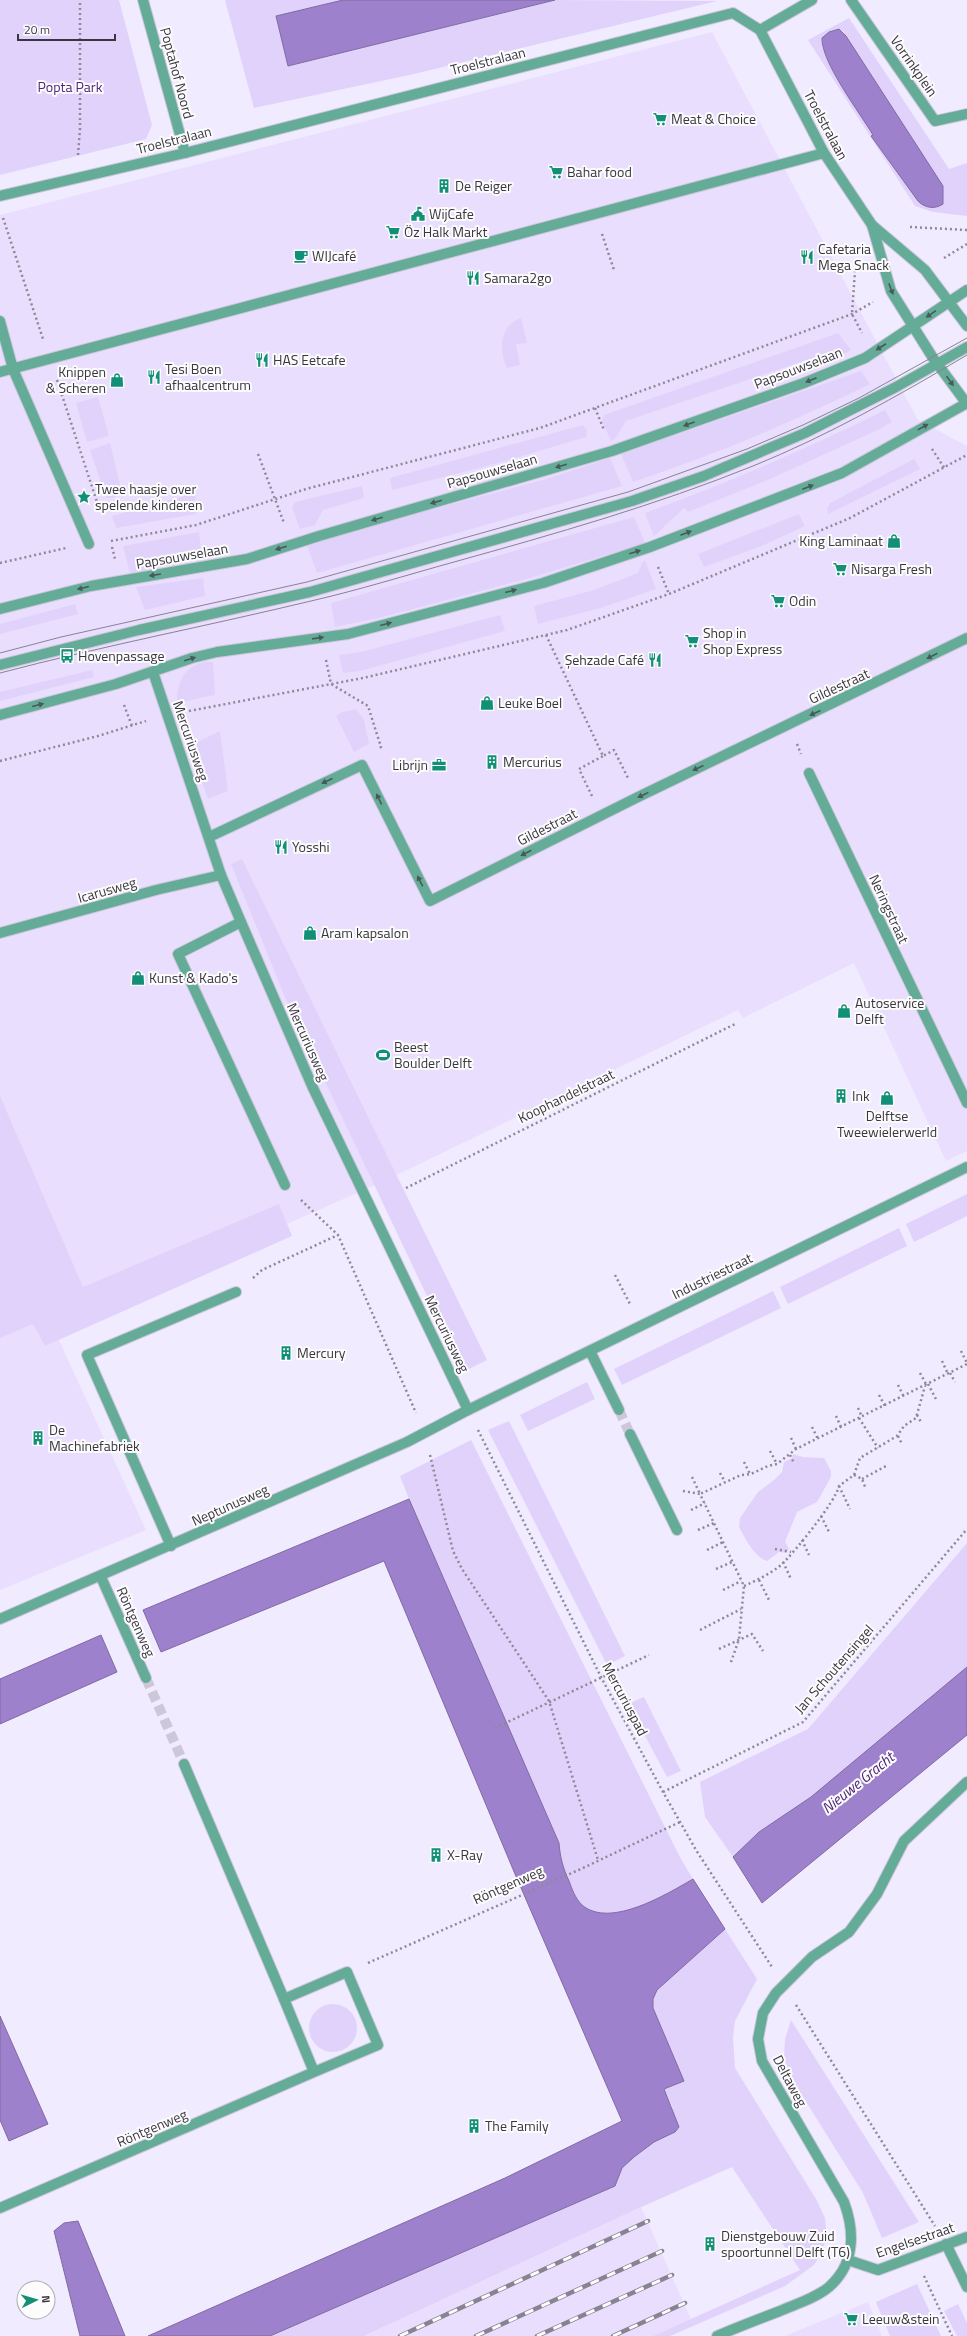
<svg xmlns="http://www.w3.org/2000/svg" width="967" height="2336" font-family="'Titillium Web',sans-serif">
<rect width="100%" height="100%" fill="#f1ebff"/>
<g fill="#e9defe">
<path d="M712 32 918 420 967 446V1151L946 1161 854 963 743 1018 738 1010 382 1182 53 1327 146 1530 0 1590V215Z"/>
<path d="M641 2207 691 2319 653 2336H364Z"/>
<path d="M868 2302 882 2336H785Z"/>
</g>
<g fill="#e1d2fb" fill-rule="evenodd">
<path d="M0 0H119L152 125 146 139 0 175Z"/>
<path d="M225 0H343L277 16 289 66 555 0 717 1 414 74 254 108Z"/>
<path d="M849 18 949 169 967 163V216L933 212 915 206 808 40ZM833 30 843 31 846 36 943 186V204L936 208 872 136 873 135 827 59 822 47V38Z"/>
<path d="M521 318 527 343 516 344 520 365 507 368C498 349 500 326 521 318Z"/>
<path d="M838 333 851 350 842 355 827 353 626 421 615 439 611 441 602 421 604 415Z"/>
<path d="M861 371 870 384C791 423 716 454 633 482L621 454Z"/>
<path d="M98 397 109 436 87 442 76 403Z"/>
<path d="M885 410 892 422 880 429 770 479 688 512 684 508 654 536 645 513C727 483 807 449 885 410Z"/>
<path d="M583 425 587 430 586 437 495 464 392 490 390 478Z"/>
<path d="M110 443 122 493 112 498H106L90 450Z"/>
<path d="M610 458 622 486 317 573 307 545 333 536 546 479Z"/>
<path d="M914 459 920 469 828 514 827 509 830 503Z"/>
<path d="M362 486 364 498 323 510 315 525 300 529 292 507 295 502Z"/>
<path d="M195 493 196 514 116 528 112 516Z"/>
<path d="M799 514 805 526 759 547 704 567 698 554Z"/>
<path d="M634 517 645 543 530 578 379 618 335 627 331 603Z"/>
<path d="M199 532 202 559 130 573 123 546Z"/>
<path d="M645 560 656 589 601 608 538 624 534 606 594 590 638 573 642 563Z"/>
<path d="M203 578 205 596 145 610 136 587Z"/>
<path d="M75 604 78 614 0 634V624Z"/>
<path d="M500 615 505 631 360 671 343 673 339 655 361 652Z"/>
<path d="M204 662H213L215 695 177 703C177 682 183 668 204 662Z"/>
<path d="M92 670 94 677 0 701V692Z"/>
<path d="M356 709 364 720 369 744 354 752 336 716 342 712Z"/>
<path d="M220 731 228 791 208 799 190 746Z"/>
<path d="M242 859 487 1360 463 1372 285 997 231 864Z"/>
<path d="M0 1096 83 1287 279 1204 292 1236 45 1346 33 1324 0 1338Z"/>
<path d="M967 1194V1216L914 1242 906 1224Z"/>
<path d="M899 1228 907 1246 788 1304 780 1287Z"/>
<path d="M773 1291 781 1308 622 1385 614 1369Z"/>
<path d="M587 1382 595 1399 528 1431 520 1415Z"/>
<path d="M509 1421 625 1656 607 1665 488 1430Z"/>
<path d="M471 1440 681 1859 693 1879C667 1894 610 1929 582 1905 575 1898 572 1889 569 1881 563 1868 560 1857 559 1843L409 1499 400 1476Z"/>
<path d="M793 1454 803 1457 824 1458 831 1471V1477L817 1502 797 1512 785 1542 789 1549 786 1553 779 1552 767 1561C754 1557 745 1538 739 1527L740 1518 758 1492 774 1480 782 1472 784 1462 792 1458Z"/>
<path d="M967 1543V1667L811 1797 759 1832 733 1857 705 1817 700 1782 808 1729Z"/>
<path d="M644 1697 681 1771 667 1777 628 1704Z"/>
<path d="M725 1929 757 1979 735 2021 733 2037 735 2068 816 2199 825 2218 827 2237 820 2256 814 2265 785 2286 670 2336H653L800 2270 732 2167 639 2208 364 2336H270L615 2186C617 2181 618 2173 622 2168 632 2151 657 2140 675 2132L672 2106 664 2089 684 2081 653 2008V1999L657 1990Z"/>
<circle cx="333" cy="2028" r="24"/>
<path d="M791 2020 919 2222 882 2238 863 2193 795 2084 784 2059 785 2039Z"/>
<path d="M917 2284 941 2336H890L876 2302Z"/>
<path d="M958 2304 967 2323V2336H957L944 2311Z"/>
</g>
<g fill="#9e81cc" stroke="#806aa2">
<path d="M343 0H555L288 66 276 16Z"/>
<path d="M839 29 846 36 943 186V204C936 209 926 209 918 201L871 136 873 135C860 113 821 62 822 38L829 32Z"/>
<path d="M409 1499 559 1843C560 1857 563 1868 569 1881 572 1889 575 1898 582 1905 610 1929 667 1894 693 1879L725 1929 657 1990 653 1999V2008L684 2081 664 2089 679 2127 675 2132 654 2142 634 2157 622 2168 615 2186 270 2336H148L505 2178 622 2121 515 1874 384 1561 161 1652 143 1610Z"/>
<path d="M101 1635 117 1672 0 1724V1679Z"/>
<path d="M967 1667V1735L762 1903 733 1857 759 1832 811 1797Z"/>
<path d="M0 2016 48 2124 9 2141 0 2120Z"/>
<path d="M78 2221 125 2336H80L54 2231 64 2223Z"/>
</g>
<g fill="none" stroke-linecap="round" stroke-linejoin="round">
<g stroke="#ccc7d9" stroke-width="10" stroke-dasharray="10 5" stroke-linecap="butt">
<path d="M619 1410 630 1434"/>
<path d="M146 1678 184 1764"/>
</g>
<defs>
<g id="minor">
<path d="M143 0 185 153"/>
<path d="M851 0 935 121 967 114"/>
<path d="M760 30 812 0"/>
<path d="M0 196 185 153 733 13 760 30 824 153 872 225 925 270 967 326"/>
<path d="M872 225 891 291 933 358 967 404"/>
<path d="M0 321 13 369 89 544"/>
<path d="M0 372 824 153"/>
<path d="M0 609 91 586 247 559 319 536 612 451 804 383 865 358 967 290"/>
<path d="M0 665 139 630 310 592 632 501 704 476 805 433 896 387 967 347"/>
<path d="M153 672 221 875 241 922 313 1088 468 1410"/>
<path d="M0 715 116 684 192 658 217 652 348 634 543 583 650 547 842 473 967 403"/>
<path d="M809 773 967 1103"/>
<path d="M209 837 362 765 430 901 638 797 967 638"/>
<path d="M241 922 178 954 285 1185"/>
<path d="M0 933 156 890 221 875"/>
<path d="M590 1351 619 1410"/>
<path d="M630 1434 677 1530"/>
<path d="M171 1546 87 1355 236 1292"/>
<path d="M101 1577 146 1678"/>
<path d="M0 1619 407 1442 468 1410 967 1167"/>
<path d="M184 1764 284 1999"/>
<path d="M0 2208 314 2072 284 1999 347 1972 378 2045 314 2072"/>
<path d="M946 2244 967 2287"/>
<path d="M848 2260 878 2270 967 2237"/>
<path d="M717 2336C738 2327 759 2319 780 2311 796 2304 816 2298 829 2287 855 2264 855 2232 844 2202L762 2061 758 2039 763 2013 776 1993 812 1957 849 1932 877 1894 904 1841 967 1782"/>
</g>
</defs>
<use href="#minor" stroke="#ccc7d9" stroke-width="12"/>
<g stroke="#8e8997" stroke-width="2.5" stroke-dasharray="2 3" stroke-linecap="butt">
<path d="M78 155 80 129V0"/>
<path d="M3 218 43 339"/>
<path d="M910 227 967 230"/>
<path d="M602 234 614 270"/>
<path d="M944 258 967 244"/>
<path d="M859 261 855 271 852 314 862 333"/>
<path d="M57 380 97 502"/>
<path d="M595 408 604 430"/>
<path d="M932 449 945 469"/>
<path d="M258 454 284 523"/>
<path d="M111 541 196 525 306 489 540 428 852 314 873 302"/>
<path d="M112 547 115 559"/>
<path d="M0 563 66 548"/>
<path d="M658 567 669 594"/>
<path d="M546 635 603 756 614 750 628 778"/>
<path d="M326 660 331 684 368 706 381 747 378 749"/>
<path d="M124 705 132 726"/>
<path d="M189 711 363 678 567 630 669 594 850 518 967 455"/>
<path d="M797 744 801 754"/>
<path d="M0 761 98 736 146 721"/>
<path d="M592 796 579 769 603 756"/>
<path d="M406 1188 737 1023"/>
<path d="M301 1200 338 1235 416 1413"/>
<path d="M615 1275 631 1306"/>
<path d="M253 1278 262 1270 338 1235"/>
<path d="M961 1351 967 1363"/>
<path d="M942 1361 948 1374"/>
<path d="M920 1373 926 1384"/>
<path d="M950 1373 955 1382"/>
<path d="M928 1384 937 1401"/>
<path d="M898 1385 904 1397"/>
<path d="M879 1395 885 1406"/>
<path d="M858 1408 862 1417"/>
<path d="M917 1415 921 1422"/>
<path d="M836 1416 841 1427"/>
<path d="M859 1418 878 1448"/>
<path d="M812 1427 818 1439"/>
<path d="M478 1430 602 1679 663 1792 696 1850 772 1967"/>
<path d="M898 1436 902 1444"/>
<path d="M791 1438 796 1449"/>
<path d="M770 1451 777 1464"/>
<path d="M430 1455 453 1551 462 1569 549 1701 598 1860"/>
<path d="M790 1455 794 1463"/>
<path d="M744 1462 750 1474"/>
<path d="M720 1473 725 1482"/>
<path d="M854 1475 862 1479 866 1489"/>
<path d="M692 1477 700 1494 741 1475 751 1474 768 1466 777 1464 796 1449 967 1364"/>
<path d="M862 1479 888 1465"/>
<path d="M839 1486 850 1509"/>
<path d="M683 1491 700 1494 744 1586 739 1639 730 1665"/>
<path d="M691 1510 705 1503"/>
<path d="M821 1516 829 1532"/>
<path d="M698 1530 714 1523"/>
<path d="M802 1540 809 1555"/>
<path d="M775 1549 791 1552"/>
<path d="M707 1550 723 1542"/>
<path d="M783 1562 791 1579"/>
<path d="M716 1569 732 1562"/>
<path d="M759 1580 769 1600"/>
<path d="M744 1586C757 1580 770 1574 781 1565 794 1553 836 1501 839 1486L854 1475 860 1458 897 1436 904 1426 916 1418 925 1386"/>
<path d="M723 1590 741 1581"/>
<path d="M700 1630 741 1609"/>
<path d="M719 1649 752 1634 763 1651"/>
<path d="M495 1728 649 1655"/>
<path d="M663 1792 803 1722 967 1529"/>
<path d="M368 1963 583 1868 680 1822"/>
<path d="M796 2005 935 2226"/>
<path d="M924 2276 952 2336"/>
</g>
<use href="#minor" stroke="#65ac98" stroke-width="10"/>
<g stroke="#888391" stroke-width="1">
<path d="M0 653 61 637 307 582 628 492 747 449 803 425 859 398 967 338"/>
<path d="M0 673C103 646 207 626 311 601 359 590 407 575 454 562 555 534 656 505 753 466 827 436 898 396 967 355"/>
</g>
<defs>
<g id="rail">
<path d="M400 2336 648 2221"/>
<path d="M476 2336 662 2251"/>
<path d="M537 2336 672 2275"/>
<path d="M613 2336 685 2303"/>
</g>
</defs>
<use href="#rail" stroke="#888391" stroke-width="4.5"/>
<use href="#rail" stroke="#fcfcfc" stroke-width="3" stroke-dasharray="9" stroke-linecap="butt"/>
</g>
<defs><path id="oneway-solid" d="M-6-.8H1V-3.2L6.5 0L1 3.2V.8H-6Z"/></defs>
<g fill="#47595a">
<use href="#oneway-solid" transform="translate(891 289) rotate(69)"/>
<use href="#oneway-solid" transform="translate(931 314) rotate(146)"/>
<use href="#oneway-solid" transform="translate(881 347) rotate(147)"/>
<use href="#oneway-solid" transform="translate(811 380) rotate(157)"/>
<use href="#oneway-solid" transform="translate(950 381) rotate(54)"/>
<use href="#oneway-solid" transform="translate(689 424) rotate(160)"/>
<use href="#oneway-solid" transform="translate(923 427) rotate(-29)"/>
<use href="#oneway-solid" transform="translate(561 466) rotate(164)"/>
<use href="#oneway-solid" transform="translate(808 487) rotate(-21)"/>
<use href="#oneway-solid" transform="translate(436 502) rotate(164)"/>
<use href="#oneway-solid" transform="translate(377 519) rotate(164)"/>
<use href="#oneway-solid" transform="translate(686 533) rotate(-21)"/>
<use href="#oneway-solid" transform="translate(281 548) rotate(162)"/>
<use href="#oneway-solid" transform="translate(635 552) rotate(-18)"/>
<use href="#oneway-solid" transform="translate(155 575) rotate(171)"/>
<use href="#oneway-solid" transform="translate(83 588) rotate(166)"/>
<use href="#oneway-solid" transform="translate(511 591) rotate(-15)"/>
<use href="#oneway-solid" transform="translate(386 624) rotate(-15)"/>
<use href="#oneway-solid" transform="translate(318 638) rotate(-8)"/>
<use href="#oneway-solid" transform="translate(932 656) rotate(153)"/>
<use href="#oneway-solid" transform="translate(190 659) rotate(-18)"/>
<use href="#oneway-solid" transform="translate(38 705) rotate(-14)"/>
<use href="#oneway-solid" transform="translate(815 713) rotate(155)"/>
<use href="#oneway-solid" transform="translate(698 768) rotate(155)"/>
<use href="#oneway-solid" transform="translate(327 781) rotate(155)"/>
<use href="#oneway-solid" transform="translate(643 795) rotate(154)"/>
<use href="#oneway-solid" transform="translate(379 799) rotate(-116)"/>
<use href="#oneway-solid" transform="translate(526 853) rotate(153)"/>
<use href="#oneway-solid" transform="translate(420 881) rotate(-117)"/>
</g>
<defs>
<symbol id="supermarket-bare" viewBox="-9 -9 18 18"><path d="M-6-5.5h2.5l.6 2H6L4.5 2H-2.5L-4.4-4H-6ZM-1.5 3.2a1.3 1.3 0 1 0 .1 0ZM3 3.2a1.3 1.3 0 1 0 .1 0Z" fill="#129077" stroke="#fcfcfc" stroke-width="2.5" paint-order="stroke"/></symbol>
<symbol id="building-bare" viewBox="-9 -9 18 18"><path d="M-4-6H4V6H1V3H-1V6H-4ZM-2.5-4.3h1.7v1.8h-1.7ZM.8-4.3h1.7v1.8H.8ZM-2.5-1h1.7V.8h-1.7ZM.8-1h1.7V.8H.8Z" fill="#129077" stroke="#fcfcfc" stroke-width="2.5" paint-order="stroke"/></symbol>
<symbol id="civic-bare" viewBox="-9 -9 18 18"><path d="M-.6-6.5H3V-4.5H.6V-3L4-1V1h2V6H-6V1h2V-1L-.6-3ZM-1.2 2.5V6h2.4V2.5Z" fill="#129077" stroke="#fcfcfc" stroke-width="2.5" paint-order="stroke"/></symbol>
<symbol id="cafe-bare" viewBox="-9 -9 18 18"><path d="M-5.5-4.5H6V0H3Q3 3.5 0 3.5H-2.5Q-5.5 3.5-5.5 0ZM3-3.2v2h1.7v-2ZM-6 4.5H4V6H-6Z" fill="#129077" stroke="#fcfcfc" stroke-width="2.5" paint-order="stroke"/></symbol>
<symbol id="restaurant-bare" viewBox="-9 -9 18 18"><path d="M-5-6h1v4h1v-4h1v4h1v-4h1v5L-1.5 .5V6h-2V.5L-5-1ZM5-6V6H3V1.5H1.5Q1.5-4 5-6Z" fill="#129077" stroke="#fcfcfc" stroke-width="2.5" paint-order="stroke"/></symbol>
<symbol id="shop-bare" viewBox="-9 -9 18 18"><path d="M-5-2.5h2.3a2.7 3.5 0 0 1 5.4 0H5L5.5 6h-11ZM-1.5-2.5h3a1.5 2.3 0 0 0-3 0Z" fill="#129077" stroke="#fcfcfc" stroke-width="2.5" paint-order="stroke"/></symbol>
<symbol id="sight-bare" viewBox="-9 -9 18 18"><path d="M0-6L1.8-2.2L6-1.7L2.9 1.2L3.7 5.4L0 3.3L-3.7 5.4L-2.9 1.2L-6-1.7L-1.8-2.2Z" fill="#129077" stroke="#fcfcfc" stroke-width="2.5" paint-order="stroke"/></symbol>
<symbol id="bus-bare" viewBox="-9 -9 18 18"><path d="M-5-6H5V4H4V6H2V4H-2V6H-4V4H-5ZM-3.5-4V0h7V-4ZM-3.5 1.2v1.5H-2V1.2ZM2 1.2v1.5H3.5V1.2Z" fill="#129077" stroke="#fcfcfc" stroke-width="2.5" paint-order="stroke"/></symbol>
<symbol id="office-bare" viewBox="-9 -9 18 18"><path d="M-6-3h4V-5.5h4V-3h4V5H-6ZM-1-4.5V-3h2v-1.5ZM-6 0V1H6V0Z" fill="#129077" stroke="#fcfcfc" stroke-width="2.5" paint-order="stroke"/></symbol>
<symbol id="stadium-bare" viewBox="-9 -9 18 18"><path d="M0-5a6.5 5 0 1 0 0 10a6.5 5 0 1 0 0-10ZM-3.5-1.8h7v3.6h-7Z" fill="#129077" stroke="#fcfcfc" stroke-width="2.5" paint-order="stroke"/></symbol>
</defs>
<g fill-rule="evenodd">
<use href="#supermarket-bare" x="650" y="109" width="20" height="20"/>
<use href="#supermarket-bare" x="546" y="162" width="20" height="20"/>
<use href="#building-bare" x="434" y="176" width="20" height="20"/>
<use href="#civic-bare" x="408" y="204" width="20" height="20"/>
<use href="#supermarket-bare" x="383" y="222" width="20" height="20"/>
<use href="#cafe-bare" x="291" y="246" width="20" height="20"/>
<use href="#restaurant-bare" x="797" y="247" width="20" height="20"/>
<use href="#restaurant-bare" x="463" y="268" width="20" height="20"/>
<use href="#restaurant-bare" x="252" y="350" width="20" height="20"/>
<use href="#restaurant-bare" x="144" y="367" width="20" height="20"/>
<use href="#shop-bare" x="107" y="370" width="20" height="20"/>
<use href="#sight-bare" x="74" y="487" width="20" height="20"/>
<use href="#shop-bare" x="884" y="531" width="20" height="20"/>
<use href="#supermarket-bare" x="830" y="559" width="20" height="20"/>
<use href="#supermarket-bare" x="768" y="591" width="20" height="20"/>
<use href="#supermarket-bare" x="682" y="631" width="20" height="20"/>
<use href="#bus-bare" x="57" y="646" width="20" height="20"/>
<use href="#restaurant-bare" x="645" y="650" width="20" height="20"/>
<use href="#shop-bare" x="477" y="693" width="20" height="20"/>
<use href="#building-bare" x="482" y="752" width="20" height="20"/>
<use href="#office-bare" x="429" y="755" width="20" height="20"/>
<use href="#restaurant-bare" x="271" y="837" width="20" height="20"/>
<use href="#shop-bare" x="300" y="923" width="20" height="20"/>
<use href="#shop-bare" x="128" y="968" width="20" height="20"/>
<use href="#shop-bare" x="834" y="1001" width="20" height="20"/>
<use href="#stadium-bare" x="373" y="1045" width="20" height="20"/>
<use href="#building-bare" x="831" y="1086" width="20" height="20"/>
<use href="#shop-bare" x="877" y="1088" width="20" height="20"/>
<use href="#building-bare" x="276" y="1343" width="20" height="20"/>
<use href="#building-bare" x="28" y="1428" width="20" height="20"/>
<use href="#building-bare" x="426" y="1845" width="20" height="20"/>
<use href="#building-bare" x="464" y="2116" width="20" height="20"/>
<use href="#building-bare" x="700" y="2234" width="20" height="20"/>
<use href="#supermarket-bare" x="841" y="2309" width="20" height="20"/>
</g>
<g text-anchor="middle" stroke-width="4" stroke-linejoin="round" paint-order="stroke">
<g font-size="14" fill="#3a3640" stroke="#fcfcfc">
<text transform="translate(488 61) rotate(-14)" y="5">Troelstralaan</text>
<text transform="translate(914 66) rotate(55)" y="5">Vorrinkplein</text>
<text transform="translate(177 73) rotate(75)" y="5">Poptahof Noord</text>
<text transform="translate(826 125) rotate(62)" y="5">Troelstralaan</text>
<text transform="translate(174 140) rotate(-14)" y="5">Troelstralaan</text>
<text transform="translate(798 368) rotate(-21)" y="5">Papsouwselaan</text>
<text transform="translate(492 471) rotate(-16)" y="5">Papsouwselaan</text>
<text transform="translate(182 556) rotate(-10)" y="5">Papsouwselaan</text>
<text transform="translate(839 686) rotate(-25)" y="5">Gildestraat</text>
<text transform="translate(191 741) rotate(71)" y="5">Mercuriusweg</text>
<text transform="translate(547 827) rotate(-27)" y="5">Gildestraat</text>
<text transform="translate(107 890) rotate(-16)" y="5">Icarusweg</text>
<text transform="translate(889 909) rotate(65)" y="5">Neringstraat</text>
<text transform="translate(308 1042) rotate(66)" y="5">Mercuriusweg</text>
<text transform="translate(566 1096) rotate(-26)" y="5">Koophandelstraat</text>
<text transform="translate(712 1276) rotate(-26)" y="5">Industriestraat</text>
<text transform="translate(447 1334) rotate(64)" y="5">Mercuriusweg</text>
<text transform="translate(230 1505) rotate(-24)" y="5">Neptunusweg</text>
<text transform="translate(136 1622) rotate(66)" y="5">Röntgenweg</text>
<text transform="translate(834 1669) rotate(-49)" y="5">Jan Schoutensingel</text>
<text transform="translate(625 1699) rotate(62)" y="5">Mercuriuspad</text>
<text transform="translate(508 1885) rotate(-24)" y="5">Röntgenweg</text>
<text transform="translate(790 2081) rotate(62)" y="5">Deltaweg</text>
<text transform="translate(152 2128) rotate(-23)" y="5">Röntgenweg</text>
<text transform="translate(915 2240) rotate(-19)" y="5">Engelsestraat</text>
</g>
<g font-size="14" fill="#4e247d" stroke="#fcfcfc">
<text x="70" y="92">Popta Park</text>
</g>
<g font-size="14" fill="#3a3640" stroke="#fcfcfc" text-anchor="start">
<text x="671" y="124">Meat &amp; Choice</text>
<text x="567" y="177">Bahar food</text>
<text x="455" y="191">De Reiger</text>
<text x="429" y="219">WijCafe</text>
<text x="404" y="237">Öz Halk Markt</text>
<text x="818" y="254">Cafetaria<tspan x="818" dy="16">Mega Snack</tspan></text>
<text x="312" y="261">WIJcafé</text>
<text x="484" y="283">Samara2go</text>
<text x="273" y="365">HAS Eetcafe</text>
<text x="165" y="374">Tesi Boen<tspan x="165" dy="16">afhaalcentrum</tspan></text>
<text x="106" y="377" text-anchor="end">Knippen<tspan x="106" dy="16">&amp; Scheren</tspan></text>
<text x="95" y="494">Twee haasje over<tspan x="95" dy="16">spelende kinderen</tspan></text>
<text x="883" y="546" text-anchor="end">King Laminaat</text>
<text x="851" y="574">Nisarga Fresh</text>
<text x="789" y="606">Odin</text>
<text x="703" y="638">Shop in<tspan x="703" dy="16">Shop Express</tspan></text>
<text x="78" y="661">Hovenpassage</text>
<text x="644" y="665" text-anchor="end">Şehzade Café</text>
<text x="498" y="708">Leuke Boel</text>
<text x="503" y="767">Mercurius</text>
<text x="428" y="770" text-anchor="end">Librijn</text>
<text x="292" y="852">Yosshi</text>
<text x="321" y="938">Aram kapsalon</text>
<text x="149" y="983">Kunst &amp; Kado's</text>
<text x="855" y="1008">Autoservice<tspan x="855" dy="16">Delft</tspan></text>
<text x="394" y="1052">Beest<tspan x="394" dy="16">Boulder Delft</tspan></text>
<text x="852" y="1101">Ink</text>
<text x="887" y="1121" text-anchor="middle">Delftse<tspan x="887" dy="16">Tweewielerwerld</tspan></text>
<text x="297" y="1358">Mercury</text>
<text x="49" y="1435">De<tspan x="49" dy="16">Machinefabriek</tspan></text>
<text x="447" y="1860">X-Ray</text>
<text x="485" y="2131">The Family</text>
<text x="721" y="2241">Dienstgebouw Zuid<tspan x="721" dy="16">spoortunnel Delft (T6)</tspan></text>
<text x="862" y="2324">Leeuw&amp;stein</text>
</g>
<g font-size="15" font-style="italic" fill="#4d237b" stroke="#fcfcfc">
<text transform="translate(858 1783) rotate(-39)" y="5">Nieuwe Gracht</text>
</g>
</g>
<g transform="translate(36 2300) rotate(85)"><circle r="19" fill="#fcfcfc" stroke="#aeadb1"/>
<path d="M0-3L7 15L0 10L-7 15Z" fill="#129077"/>
<text y="-6" font-size="11" font-weight="bold" text-anchor="middle" fill="#3a3640">N</text>
</g>
<path d="M18 34v6h97v-6" fill="none" stroke="#3a3640" stroke-width="2"/>
<text x="24" y="34" font-size="12" fill="#3a3640" stroke="#fcfcfc" stroke-width="3" paint-order="stroke">20 m</text>
</svg>
